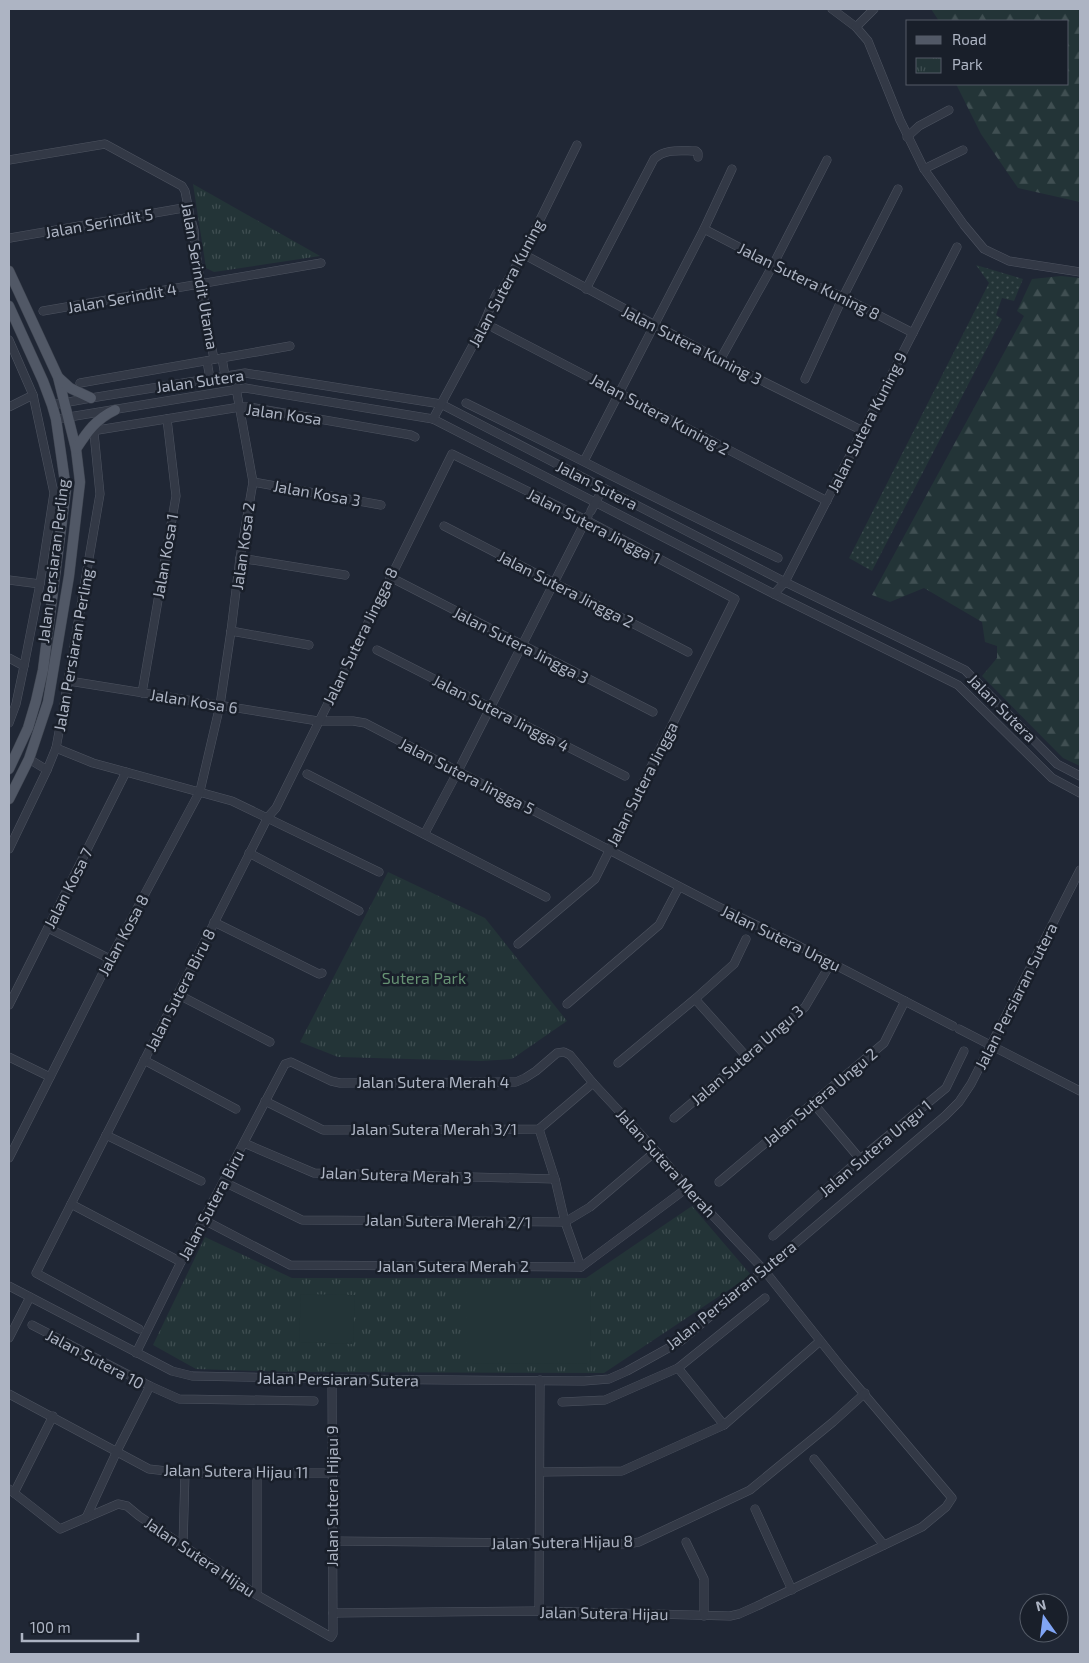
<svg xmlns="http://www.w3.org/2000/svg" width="1089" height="1663" font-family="'Exo 2',sans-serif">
<defs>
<pattern id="grass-dots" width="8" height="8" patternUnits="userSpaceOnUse" patternTransform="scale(1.25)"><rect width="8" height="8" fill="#233437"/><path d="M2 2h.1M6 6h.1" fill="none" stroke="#404f52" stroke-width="1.8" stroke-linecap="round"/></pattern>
<pattern id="forest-firs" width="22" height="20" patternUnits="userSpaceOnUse" patternTransform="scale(1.25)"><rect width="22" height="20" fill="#233437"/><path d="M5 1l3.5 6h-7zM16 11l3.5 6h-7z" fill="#404f52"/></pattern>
<pattern id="park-tufts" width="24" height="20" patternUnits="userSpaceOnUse" patternTransform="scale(1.25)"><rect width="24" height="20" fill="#233437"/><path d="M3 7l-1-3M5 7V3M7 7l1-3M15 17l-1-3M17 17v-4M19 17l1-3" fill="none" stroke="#404f52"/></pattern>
</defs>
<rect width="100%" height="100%" fill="#202735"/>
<path fill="url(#grass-dots)" d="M976 265 1023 279 1014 301 1002 298 996 315 1002 319 872 571 849 558 989 283Z"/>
<g fill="url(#forest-firs)">
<path d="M931 9H1080V202L1018 188 981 134 956 84H1068V21H939Z"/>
<path d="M1061 276 1080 278V766L1063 758 982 676 997 658V646L985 642 982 622 924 588 890 602 872 595 1024 316 1017 311 1032 279Z"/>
</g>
<g fill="url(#park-tufts)">
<path d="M193 184 320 256 214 272 206 268Z"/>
<path d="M388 872 485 918 567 1021 512 1059 481 1061 338 1057 300 1042Z"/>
<path d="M692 1206 751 1275 604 1373 291 1372 196 1369 153 1345 205 1237 292 1278H586Z"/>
</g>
<g fill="#233437">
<path d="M467 1284H591L590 1364 467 1363Z"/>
<path d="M301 1294 355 1295 353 1344 299 1342Z"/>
</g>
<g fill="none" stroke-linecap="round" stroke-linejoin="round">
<defs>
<g id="minor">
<path d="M832 9 856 27 868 41 900 120 924 169 964 225 984 249 1009 261 1080 272"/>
<path d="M856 27 874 9"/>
<path d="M907 137 919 126 949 110"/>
<path d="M9 160 105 144 182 186 185 191 190 216 194 230 195 246 202 293 206 307 207 323 214 359"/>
<path d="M924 169 963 150"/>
<path d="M704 229 808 283 843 297 913 333"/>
<path d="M10 238 189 207"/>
<path d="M523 254 720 360 863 431"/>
<path d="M586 289 654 159C666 148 681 151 696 151L698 153V157"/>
<path d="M43 311 321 263"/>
<path d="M494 328 827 501"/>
<path d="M9 340 33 395 54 493 40 584 24 666 16 704 9 723"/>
<path d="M222 358 225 376"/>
<path d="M720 360 773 265 827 160"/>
<path d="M207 361 210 379"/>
<path d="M805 379 843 297 898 189"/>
<path d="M80 383 290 346"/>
<path d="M466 403C570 454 674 508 778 558"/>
<path d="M52 405 91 398 245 373 441 404 785 582 965 670 1057 764 1080 776"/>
<path d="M9 407 33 395"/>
<path d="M63 418 245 388 433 419 774 594 958 685 1052 778 1080 793"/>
<path d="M433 419 479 334 495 297 497 293 502 290 523 254 577 145"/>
<path d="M584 461 704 229 732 169"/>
<path d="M253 482 381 505"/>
<path d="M591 511 603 488"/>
<path d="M444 526 688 652"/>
<path d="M240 558 345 575"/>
<path d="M390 577 653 712"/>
<path d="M9 580 40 584"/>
<path d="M774 594 785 582 957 247"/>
<path d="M231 631 309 645"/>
<path d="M377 650 625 776"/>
<path d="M9 658 24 666"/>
<path d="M69 681 318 721H353L365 723 717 906 791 942 953 1026"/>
<path d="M142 693 176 496 167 419"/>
<path d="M56 748 93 763 232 801 379 872"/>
<path d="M29 759 47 770"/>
<path d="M307 774 546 897"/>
<path d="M425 833 458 771 588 516"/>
<path d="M9 849 47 770 56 748 62 716 100 494 94 433 98 430 240 407H250L411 435 415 437"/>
<path d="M249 853 359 911"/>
<path d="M214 922 319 974 322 973"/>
<path d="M48 928 110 959"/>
<path d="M177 994 270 1042"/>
<path d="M695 999 746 1056"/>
<path d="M567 1004 659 925 679 887"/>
<path d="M9 1005 126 772"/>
<path d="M959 1029 1080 1091"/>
<path d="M9 1057 50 1077"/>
<path d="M144 1060 236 1109"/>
<path d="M618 1063 695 999 734 964 746 939"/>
<path d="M265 1101 323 1130 539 1129 593 1083"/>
<path d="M813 1103 860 1159"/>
<path d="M674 1118 805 1007 831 963"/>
<path d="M539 1129 555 1179 565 1222 581 1267"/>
<path d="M106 1135 201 1181"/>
<path d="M244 1143 314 1173 555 1179"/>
<path d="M9 1158 110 959 200 791 220 705 231 631 240 558 253 482 236 388"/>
<path d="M224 1182 302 1220 565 1222 590 1207 656 1151"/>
<path d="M719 1182 884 1043 905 1001"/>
<path d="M71 1204 181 1262"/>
<path d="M204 1220 290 1265 581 1267 687 1188"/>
<path d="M773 1236 860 1159 946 1088 964 1051"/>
<path d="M9 1286 172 1371 192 1376 332 1379 584 1381 609 1379 627 1371 681 1341 945 1116 959 1102 971 1084 1080 870"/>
<path d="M32 1325 150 1386 179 1399 314 1401"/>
<path d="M139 1329 36 1273 268 817 276 808 452 454 586 520 735 599 595 879 518 944"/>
<path d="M9 1338 30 1297"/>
<path d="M136 1353 181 1262 285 1064 291 1062 331 1081 340 1083 516 1082 525 1078 536 1071 557 1053 564 1052 570 1055 593 1083 656 1151 687 1188 764 1270 842 1368 952 1498 946 1507 922 1527 757 1606 739 1614 730 1616 539 1611 333 1613"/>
<path d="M678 1368 765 1298"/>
<path d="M9 1394 149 1469 185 1473H333"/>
<path d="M562 1402 605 1400 678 1368 724 1425"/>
<path d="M814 1459 884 1545"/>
<path d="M540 1472 622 1471 724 1425 820 1341"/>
<path d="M9 1489 60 1529 118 1504 127 1506 139 1516 257 1595 331 1637 333 1634 332 1379"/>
<path d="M14 1493 53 1416"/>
<path d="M755 1509 792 1590"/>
<path d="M86 1518 117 1451 150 1386"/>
<path d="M333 1541 627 1544 639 1542 750 1490 833 1422 865 1393"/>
<path d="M686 1542 704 1579V1616"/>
<path d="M183 1546 185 1473"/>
<path d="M257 1595V1473"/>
<path d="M539 1611 540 1380"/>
</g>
<g id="major">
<path d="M9 271 58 377 76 449 80 482 69 576 48 702 29 759 9 799"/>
<path d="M9 306 43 381 52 405 56 419 66 489 43 670 36 701 28 728 9 769"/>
<path d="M59 378 70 388 91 398"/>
<path d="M76 449C87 432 96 419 115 410"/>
</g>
</defs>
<use href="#minor" stroke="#4e5461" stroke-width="9"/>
<use href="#major" stroke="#3d434f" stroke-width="11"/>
<use href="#minor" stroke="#333946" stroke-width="8"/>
<use href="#major" stroke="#515866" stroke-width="10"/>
</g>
<g text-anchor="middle" stroke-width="5" stroke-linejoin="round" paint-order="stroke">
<g font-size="16" fill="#adb4c3" stroke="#191f2a">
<text transform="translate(99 223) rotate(-10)" y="6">Jalan Serindit 5</text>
<text transform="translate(200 276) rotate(80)" y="6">Jalan Serindit Utama</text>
<text transform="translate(809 281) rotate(26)" y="6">Jalan Sutera Kuning 8</text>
<text transform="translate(506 283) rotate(-62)" y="6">Jalan Sutera Kuning</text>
<text transform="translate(122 298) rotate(-10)" y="6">Jalan Serindit 4</text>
<text transform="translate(692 345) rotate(27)" y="6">Jalan Sutera Kuning 3</text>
<text transform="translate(200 381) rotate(-8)" y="6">Jalan Sutera</text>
<text transform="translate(284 414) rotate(8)" y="6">Jalan Kosa</text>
<text transform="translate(660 414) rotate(28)" y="6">Jalan Sutera Kuning 2</text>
<text transform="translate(867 422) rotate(-63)" y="6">Jalan Sutera Kuning 9</text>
<text transform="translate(597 485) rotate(27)" y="6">Jalan Sutera</text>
<text transform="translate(317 493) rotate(10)" y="6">Jalan Kosa 3</text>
<text transform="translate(594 526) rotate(27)" y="6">Jalan Sutera Jingga 1</text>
<text transform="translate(243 546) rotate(-82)" y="6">Jalan Kosa 2</text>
<text transform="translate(165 556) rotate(-80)" y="6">Jalan Kosa 1</text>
<text transform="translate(53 561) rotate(-83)" y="6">Jalan Persiaran Perling</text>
<text transform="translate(566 589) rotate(27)" y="6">Jalan Sutera Jingga 2</text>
<text transform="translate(360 636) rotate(-64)" y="6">Jalan Sutera Jingga 8</text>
<text transform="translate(74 645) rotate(-80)" y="6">Jalan Persiaran Perling 1</text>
<text transform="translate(521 645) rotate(27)" y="6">Jalan Sutera Jingga 3</text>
<text transform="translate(194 701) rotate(9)" y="6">Jalan Kosa 6</text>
<text transform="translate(1002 708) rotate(45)" y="6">Jalan Sutera</text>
<text transform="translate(501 713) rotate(27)" y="6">Jalan Sutera Jingga 4</text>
<text transform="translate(467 776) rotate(27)" y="6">Jalan Sutera Jingga 5</text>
<text transform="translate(642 784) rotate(-63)" y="6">Jalan Sutera Jingga</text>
<text transform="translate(68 888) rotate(-63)" y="6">Jalan Kosa 7</text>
<text transform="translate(123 935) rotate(-62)" y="6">Jalan Kosa 8</text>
<text transform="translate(781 938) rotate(26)" y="6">Jalan Sutera Ungu</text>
<text transform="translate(180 990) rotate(-63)" y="6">Jalan Sutera Biru 8</text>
<text transform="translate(1016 996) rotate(-63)" y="6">Jalan Persiaran Sutera</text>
<text transform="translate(747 1055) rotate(-41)" y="6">Jalan Sutera Ungu 3</text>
<text x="433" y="1088">Jalan Sutera Merah 4</text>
<text transform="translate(820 1097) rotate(-40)" y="6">Jalan Sutera Ungu 2</text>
<text x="434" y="1135">Jalan Sutera Merah 3/1</text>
<text transform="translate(875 1148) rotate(-40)" y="6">Jalan Sutera Ungu 1</text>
<text transform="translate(666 1163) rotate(48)" y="6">Jalan Sutera Merah</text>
<text transform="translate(396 1175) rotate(2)" y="6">Jalan Sutera Merah 3</text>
<text transform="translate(211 1205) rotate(-62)" y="6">Jalan Sutera Biru</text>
<text transform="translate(448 1221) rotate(1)" y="6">Jalan Sutera Merah 2/1</text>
<text x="453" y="1272">Jalan Sutera Merah 2</text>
<text transform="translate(731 1295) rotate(-39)" y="6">Jalan Persiaran Sutera</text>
<text transform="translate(95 1359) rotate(28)" y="6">Jalan Sutera 10</text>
<text transform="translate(338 1379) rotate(1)" y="6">Jalan Persiaran Sutera</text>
<text transform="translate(236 1471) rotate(1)" y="6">Jalan Sutera Hijau 11</text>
<text transform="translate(332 1496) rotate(-90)" y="6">Jalan Sutera Hijau 9</text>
<text transform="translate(562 1542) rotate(-1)" y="6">Jalan Sutera Hijau 8</text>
<text transform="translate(200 1557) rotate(34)" y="6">Jalan Sutera Hijau</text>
<text transform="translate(604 1613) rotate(1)" y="6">Jalan Sutera Hijau</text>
</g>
<g font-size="16" fill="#669273" stroke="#191f2a">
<text x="424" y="984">Sutera Park</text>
</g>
</g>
<rect width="1089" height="1663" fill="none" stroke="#adb4c3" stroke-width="20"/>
<rect x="906" y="20" width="162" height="65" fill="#191f2a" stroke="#545b67"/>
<rect x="916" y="36" width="25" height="8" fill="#515866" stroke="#545b67"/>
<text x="952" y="45" font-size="15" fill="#adb4c3">Road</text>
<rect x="916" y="58" width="25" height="15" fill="url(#park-tufts)" stroke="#545b67"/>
<text x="952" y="70" font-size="15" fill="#adb4c3">Park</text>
<g transform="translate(1044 1618) rotate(346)"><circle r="24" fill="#191f2a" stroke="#545b67"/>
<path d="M0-4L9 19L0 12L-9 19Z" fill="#80a5f5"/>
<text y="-8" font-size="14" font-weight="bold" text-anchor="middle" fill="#adb4c3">N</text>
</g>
<path d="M22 1633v8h116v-8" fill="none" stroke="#adb4c3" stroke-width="2.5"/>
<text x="30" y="1633" font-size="15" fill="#adb4c3" stroke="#191f2a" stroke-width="4" paint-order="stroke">100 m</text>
</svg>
